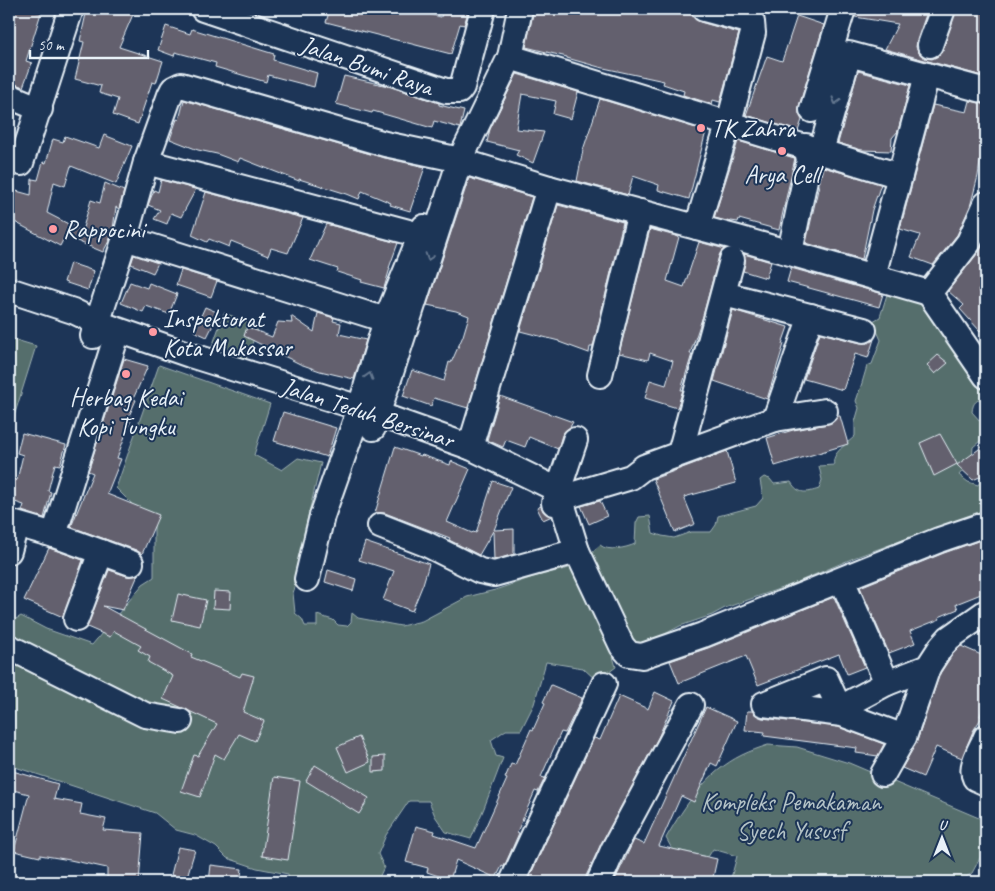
<svg xmlns="http://www.w3.org/2000/svg" width="995" height="891" font-family="Caveat,sans-serif">
<rect width="100%" height="100%" fill="#1d3557"/>
<filter id="ink" filterUnits="userSpaceOnUse"><feTurbulence type="fractalNoise" baseFrequency=".02" numOctaves="2"/><feDisplacementMap in="SourceGraphic" scale="10" xChannelSelector="R" yChannelSelector="G"/><feConvolveMatrix kernelMatrix="1 2 1 2 8 2 1 2 1" color-interpolation-filters="sRGB"/></filter>
<g filter="url(#ink)">
<g fill="#546e6c" stroke="#9eb0b2">
<path d="M889 288 924 297 979 388 985 390V398C976 400 973 402 972 412L981 422 986 411V436L973 447 972 459 959 475 968 482 978 485 983 478 986 479V515L928 531 856 557 793 584 725 608 712 615 680 626 665 634 634 646 623 617 614 602 608 585 591 553 600 545C608 552 626 548 635 544L636 523 639 517 650 516 653 533 662 536 674 538 691 532H711L716 525 718 516 756 506 763 498 760 480 764 477 770 479 774 484 791 482C799 495 806 493 819 489L822 480 819 466 834 465C831 453 847 444 855 436V422L859 408 856 401 862 383 867 366 872 364 881 340 877 331 871 327 873 321 880 317Z"/>
<path d="M224 313 259 326 246 359 212 347Z"/>
<path d="M9 338 36 346 10 429H9Z"/>
<path d="M159 365 270 404 254 455 282 470 298 458 321 463 304 533 302 567 293 593 295 613 302 619 305 626H317V615L333 620 338 625 347 626 351 622 352 613 358 618 401 626 422 621 467 597 495 590 533 577 573 567 595 617 609 643 616 667 597 681 583 668 546 662 534 704 521 730H506L491 740 496 756 503 758 484 808 471 839 446 832 435 816 429 801H409L386 835 378 854 384 867 377 882 357 881 289 882 288 874 257 868 227 858 216 847 195 835 176 830 155 813 9 765V623L21 616 46 629 92 645 143 584 154 577V526L116 488Z"/>
<path d="M768 745 797 747 849 763 986 821V847L972 873 959 882H730L737 856 713 849 708 857 672 849 666 838C685 805 707 772 742 755 750 751 759 748 768 745Z"/>
</g>
<g fill="#63606e" stroke="#e8f1f8">
<path d="M11 9H26L41 13 26 61 32 63 23 87 9 82V15Z"/>
<path d="M87 9H119L134 12 119 47 163 61 156 83 152 82 138 124 113 115 118 99 99 93 101 86 75 79 84 42 80 41Z"/>
<path d="M330 9H408L441 17 443 9H469L464 25 460 24 451 54 326 22Z"/>
<path d="M534 9H676L691 12 694 18 700 22 739 33 720 102 713 100 712 104 683 95 684 91 663 84 664 81 599 67 567 58V57L526 47Z"/>
<path d="M856 9H928L917 40 916 47 920 54 925 58 932 59 938 56 943 50 956 9H986V77L885 49 898 24 855 17Z"/>
<path d="M797 16 824 25 799 106V114L802 120 798 131 746 115 767 56 782 61Z"/>
<path d="M166 26 190 34 192 29 274 54 273 60 317 73 314 87 268 75 266 82 215 67 216 63 175 52 174 56 158 50Z"/>
<path d="M858 71 910 85 898 131 892 138 891 151 861 150 838 143Z"/>
<path d="M517 74 578 92 571 119 553 114 556 101 522 94 516 129 544 132 533 163 516 155 519 150 487 142 490 129Z"/>
<path d="M344 76 388 86 439 103V105L464 111 460 128 434 121 432 128 373 111 372 113 336 104Z"/>
<path d="M600 99 706 131 689 199 658 190 659 185 633 176 628 195 577 181 583 150Z"/>
<path d="M184 100 381 157 425 167 410 211 390 205 391 203 362 191 359 199 347 194 299 179V181L240 158 238 162 217 154 198 150 170 139 177 119 179 120Z"/>
<path d="M970 101 986 104V135H984L978 176 970 207 957 235 933 265 911 257 920 235 900 229 933 105 967 112Z"/>
<path d="M104 135 132 146 116 184 71 166 65 186 54 182 47 213 82 231 91 200 100 203 105 183 124 191 119 209 116 207 113 229 109 241 103 252 65 236 60 246 9 219V189L31 195 32 179 38 180 43 162 46 163 53 139 63 142 65 136 99 148Z"/>
<path d="M738 141 795 158 779 230 739 219 738 222 731 221 730 222 714 218Z"/>
<path d="M823 167 881 184 872 210 862 259 806 243Z"/>
<path d="M469 178 532 197 468 408 434 398 431 406 403 396 412 370 444 381 449 362 451 363 463 336 469 316 456 311 427 305Z"/>
<path d="M161 180 196 189 181 217 171 213 167 224 154 219 160 210 148 205 154 190 158 192Z"/>
<path d="M206 192 303 218 288 253 271 248 268 256 231 241 229 247 209 239 207 242 192 235Z"/>
<path d="M558 205 623 222 593 347H590L589 353 559 342V341L520 331Z"/>
<path d="M326 224 398 243 389 268H390L384 288 361 282 362 280 337 272 338 269 310 260Z"/>
<path d="M650 229 679 237 667 281 684 287 699 242 725 249 719 256 703 316 690 354H692L681 390H683L677 408 645 398 650 380 666 385 673 361 650 353 648 360 619 353Z"/>
<path d="M986 237V278L978 290 986 299V325L980 331 960 309 964 305 948 291 980 250Z"/>
<path d="M744 254 771 262 766 278 743 271 745 263Z"/>
<path d="M134 255 158 263 153 273 131 264Z"/>
<path d="M70 263 94 271 88 290 64 282Z"/>
<path d="M791 268 883 294 879 307 787 282Z"/>
<path d="M181 270 217 281 211 297 176 285Z"/>
<path d="M130 282 147 288 149 283 177 294 169 314 146 306 143 312 121 303Z"/>
<path d="M205 307 219 313 207 337 194 331Z"/>
<path d="M733 310 788 327 782 344H784L767 399 714 381Z"/>
<path d="M318 313 334 318 333 321 341 323 339 334 366 340 354 379 320 371 300 364 244 336 247 327 272 337 278 322 292 323 291 316 314 332Z"/>
<path d="M820 333 861 343H868L874 339 868 358 855 354 843 390 804 379Z"/>
<path d="M938 355 948 363 935 374 927 365Z"/>
<path d="M124 359 148 366 133 399 136 400 129 416 132 417 117 458 121 459 107 494 159 515 142 554 136 550 71 527 93 473 88 471Z"/>
<path d="M500 396 573 422 570 427 566 430 562 435 558 449 529 437 525 447 506 440 503 447 487 440Z"/>
<path d="M283 412 336 428 327 457 274 441Z"/>
<path d="M838 416H840L848 444 775 466 767 438 793 430 828 424 834 421Z"/>
<path d="M22 433 66 445 60 465 55 464 48 491 51 492 44 518 22 511 24 505 9 500V478L17 480 23 455 17 453Z"/>
<path d="M940 434 957 464 934 476 920 443Z"/>
<path d="M986 444V474L973 480 957 465Z"/>
<path d="M395 447 421 456 422 455 450 465 451 461 470 469 447 522 472 533 473 532 476 533 493 481 511 487 494 530 514 529V554L494 560 493 531 479 555 449 540 450 538 385 513H375Z"/>
<path d="M727 451 736 483 684 497 695 524 675 532 653 479Z"/>
<path d="M600 501 607 516 589 524 581 506Z"/>
<path d="M541 506 543 511 552 516 543 520 537 508Z"/>
<path d="M986 538V592L956 604 958 609 939 617 940 619 910 631 915 643 889 653 860 587 944 553Z"/>
<path d="M365 542 429 564 423 584 412 611 383 600 394 571 359 560Z"/>
<path d="M49 548 83 560 63 617 24 600Z"/>
<path d="M109 570 127 576 138 575 123 610 103 606 192 654 191 657 240 677 242 673 254 676 243 712 264 721 255 741 239 734 224 759 215 754 200 797 181 791 194 755 198 756 217 724 163 699 173 676 148 662 150 657 138 650 141 646 114 631 110 637 87 627Z"/>
<path d="M328 570 356 579 353 591 325 582Z"/>
<path d="M214 591 231 592 230 609 213 608Z"/>
<path d="M178 594 206 600 200 626 172 620Z"/>
<path d="M834 597 865 667 847 674 839 654 758 685 746 656 679 683 670 661 708 648Z"/>
<path d="M961 646 986 657V699L980 716 982 717 973 731 962 758 936 747 923 777 902 768 917 741 940 673 952 655Z"/>
<path d="M551 685 582 698 565 733 561 732 541 777 545 778 538 792 535 791 517 832 519 833 504 867 502 866 496 878 456 860 450 880 427 872 428 868 406 862 416 826 435 831 434 834 476 848 507 779 505 778 511 764 515 765 531 729 533 730 545 703 543 702Z"/>
<path d="M655 692 674 701 658 738 601 844 586 876 585 882H539L529 878 594 738 600 740 619 696 648 709Z"/>
<path d="M706 707 737 721 717 766 711 763 694 802 681 796 659 846 717 859 712 882H614L634 840 644 844Z"/>
<path d="M747 711H753L756 715 762 718 839 727 884 744 878 756 856 753 857 748 764 736 765 732 745 730Z"/>
<path d="M359 737 370 762 348 772 337 747Z"/>
<path d="M385 756V771L373 772V757Z"/>
<path d="M315 765 369 798 359 814 306 781Z"/>
<path d="M9 770 58 784 54 799 82 804 80 814 106 819 103 830 143 833 139 882 107 879V868L70 860 40 855V857L14 851 29 794 9 789Z"/>
<path d="M274 777 300 781 288 860 262 856Z"/>
<path d="M178 847 195 850 186 880 171 875Z"/>
<path d="M211 865 242 869 240 882H209Z"/>
</g>
<g fill="none" stroke-linecap="round" stroke-linejoin="round">
<defs>
<g id="minor">
<path d="M203 9 446 91H459L462 87 483 9"/>
<path d="M930 45 943 9"/>
<path d="M510 57 520 9"/>
<path d="M9 96 40 109"/>
<path d="M812 110 843 9"/>
<path d="M809 160 821 151 849 54 986 91"/>
<path d="M146 162 420 235"/>
<path d="M21 163 71 9"/>
<path d="M697 227 729 122 753 33 752 22 704 9"/>
<path d="M125 238 386 320"/>
<path d="M790 252 809 160 806 146"/>
<path d="M873 276 927 75"/>
<path d="M9 290 73 311 98 323 190 355 360 408 470 447 558 490 577 551 494 574 480 571 426 544 380 526"/>
<path d="M929 293 986 376"/>
<path d="M724 294 864 330"/>
<path d="M93 336 125 238 146 162 170 95 173 89 181 85 385 144 451 158 549 188 738 238 929 293 969 242 986 204"/>
<path d="M600 375 640 212"/>
<path d="M775 419 825 411"/>
<path d="M373 428 460 160 510 57 900 176"/>
<path d="M470 447 549 188"/>
<path d="M680 453 732 260"/>
<path d="M553 488 562 479 575 440"/>
<path d="M554 503 561 498 631 477 644 467 775 419 811 316"/>
<path d="M9 522 54 535 131 563"/>
<path d="M54 535 114 344"/>
<path d="M9 551 16 525"/>
<path d="M577 551 622 646 629 654 642 656 703 635 939 540 986 524"/>
<path d="M307 579 322 516 360 408 386 320 424 227"/>
<path d="M842 580 887 683 928 667 941 647 949 638 986 612"/>
<path d="M76 619 101 552"/>
<path d="M9 647 145 715 180 721"/>
<path d="M840 708 887 683"/>
<path d="M842 714 826 679 764 704 842 714 904 737"/>
<path d="M986 737C981 749 969 766 975 778L986 783"/>
<path d="M883 774 904 737 928 667"/>
<path d="M512 882 604 684"/>
<path d="M599 882 613 850 691 705"/>
</g>
</defs>
<use href="#minor" stroke="#e8f1f8" stroke-width="28"/>
<use href="#minor" stroke="#1d3557" stroke-width="24"/>
</g>
<defs><path id="oneway-chevron" d="M-2-3.5L2.5 0L-2 3.5" fill="none" stroke-width="1.6" stroke-linecap="round" stroke-linejoin="round" transform="scale(1.25)"/></defs>
<g stroke="#64778f">
<use href="#oneway-chevron" transform="translate(836 101) rotate(106)"/>
<use href="#oneway-chevron" transform="translate(429 257) rotate(108)"/>
<use href="#oneway-chevron" transform="translate(369 376) rotate(-73)"/>
</g>
</g>
<g fill="#ff9aa2" stroke="#1d3557" stroke-width="2">
<circle cx="701" cy="128" r="5"/>
<circle cx="782" cy="151" r="5"/>
<circle cx="53" cy="229" r="5"/>
<circle cx="153" cy="332" r="5"/>
<circle cx="126" cy="374" r="5"/>
</g>
<g text-anchor="middle" stroke-width="4" stroke-linejoin="round" paint-order="stroke">
<g font-size="25" fill="#e8f1f8" stroke="#1d3557">
<text transform="translate(367 65) rotate(19)" y="9">Jalan Bumi Raya</text>
<text transform="translate(368 412) rotate(18)" y="9">Jalan Teduh Bersinar</text>
</g>
<g font-size="25" fill="#e8f1f8" stroke="#1d3557" text-anchor="start">
<text x="711" y="137">TK Zahra</text>
<text x="782" y="183" text-anchor="middle">Arya Cell</text>
<text x="63" y="238">Rappocini</text>
<text x="163" y="327">Inspektorat<tspan x="163" dy="29">Kota Makassar</tspan></text>
<text x="126" y="406" text-anchor="middle">Herbag Kedai<tspan x="126" dy="29">Kopi Tungku</tspan></text>
</g>
<g font-size="25" fill="#b4c3c7" stroke="#1d3557">
<text x="791" y="810">Kompleks Pemakaman<tspan x="791" dy="29">Syech Yususf</tspan></text>
</g>
</g>
<rect width="995" height="891" fill="none" stroke="#1d3557" stroke-width="30"/>
<rect x="15" y="15" width="965" height="861" fill="none" stroke="#e8f1f8" stroke-width="2" filter="url(#ink)"/>
<g transform="translate(942 838)" stroke="#1d3557" stroke-width="4" paint-order="stroke">
<path d="M0-4L9 19L0 12L-9 19Z" fill="#e8f1f8"/>
<text y="-8" font-size="14" font-weight="bold" text-anchor="middle" fill="#e8f1f8">U</text>
</g>
<path d="M30 50v8h118v-8" fill="none" stroke="#e8f1f8" stroke-width="2.5"/>
<text x="38" y="50" font-size="15" fill="#e8f1f8" stroke="#1d3557" stroke-width="4" paint-order="stroke">50 m</text>
</svg>
